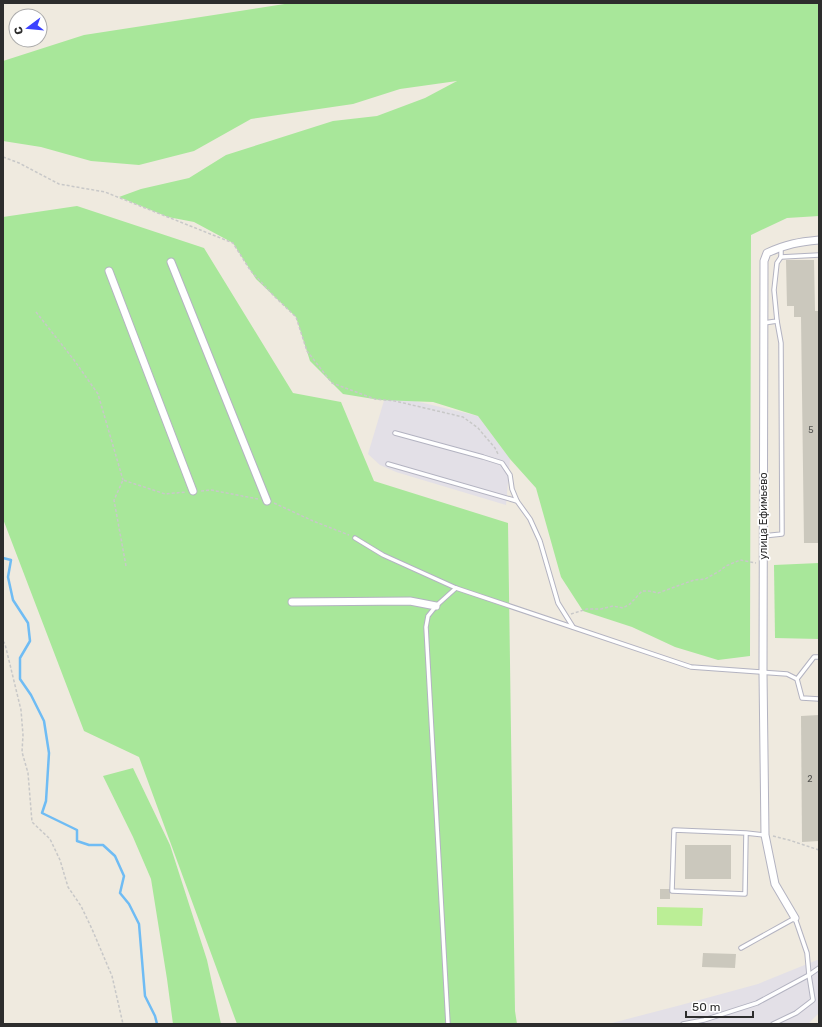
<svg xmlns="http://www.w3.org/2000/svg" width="822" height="1027" font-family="Rubik,sans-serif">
<rect width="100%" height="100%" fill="#efeadf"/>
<g fill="#e3e0e7">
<path d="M386 394 478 416 510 459 506 505 396 472 380 465 368 454Z"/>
<path d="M817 960H819V1013L808 1024H608L681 1005 758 984Z"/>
</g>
<g fill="#a8e79a">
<path d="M291 3H819V216L787 218 751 235 750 656 718 660 675 647 632 627 583 611 561 577 536 488 510 459 478 416 433 402 380 400 343 394 310 361 296 317 256 279 233 243 194 222 168 217 119 197 141 189 189 178 226 155 270 141 333 121 377 116 425 98 457 81 400 89 353 104 251 119 194 151 139 165 91 161 41 147 3 141V61L84 35Z"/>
<path d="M77 206 204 248 293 393 341 402 374 481 508 523 515 1011 517 1024H237L139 757 84 731 3 519V217Z"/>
<path d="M819 563V639L775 638 774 565Z"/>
<path d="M133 768 170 845 207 960 221 1024H173L167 979 151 879 133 837 103 776Z"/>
</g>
<path fill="#bbee96" d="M657 907 703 908 702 926 657 925Z"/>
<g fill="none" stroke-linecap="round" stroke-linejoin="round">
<path stroke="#6fbcf4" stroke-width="2.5" d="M3 558 11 560 8 577 13 600 28 623 30 641 20 658V679L31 695 44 721 49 753 46 801 42 813 77 830V841L89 845H103L115 856 124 876 120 893 129 904 139 924 145 996 155 1016 157 1024"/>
</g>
<g fill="#cbc8bd">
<path d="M786 260H814L815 311H819V543H804L801 317H794V306H787Z"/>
<path d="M819 715V841L802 842 801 716Z"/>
<rect x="685" y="845" width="46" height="34"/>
<rect x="660" y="889" width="10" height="10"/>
<path d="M703 953 736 954 735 968 702 967Z"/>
</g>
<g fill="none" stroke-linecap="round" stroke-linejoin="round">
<defs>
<g id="lane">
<path d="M781 257 819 255"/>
<path d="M764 323 777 321 774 290 777 263 781 257V247"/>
<path d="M395 433 483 457 502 463 510 475 512 489 517 501"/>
<path d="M388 464 517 501 530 519 540 541 558 603 573 627"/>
<path d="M763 536 782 534 781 343 777 321"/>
<path d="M355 538 383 555 456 588 691 667 787 674 797 679 802 698 819 699"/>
<path d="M797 679 814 657H819"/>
<path d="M746 833 674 830 672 891 745 894 746 833 765 835"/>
<path d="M448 1024 426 627 428 616 436 606 456 588"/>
<path d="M683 1024 704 1020 757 1003 809 975 807 953 795 918 741 948"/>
<path d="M773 1024 796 1013 813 1000 809 975 819 968"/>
</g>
<g id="street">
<path d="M171 262 267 501"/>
<path d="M109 271 193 491"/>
<path d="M292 602 410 601 436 606"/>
<path d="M795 918 775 884 765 835 763 673 764 261 767 253C786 244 799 242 819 240"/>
</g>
</defs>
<use href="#lane" stroke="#b3b3c1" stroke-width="5.5"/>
<use href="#street" stroke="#b3b3c1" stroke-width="9"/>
<g stroke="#c8c8c8" stroke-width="1.5" stroke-dasharray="3 2" stroke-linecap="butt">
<path d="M3 157 19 163 59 184 105 192 233 243 250 270 274 296 296 317 307 351 332 383 375 399 395 401 463 417 478 428 495 448 498 454"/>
<path d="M36 312 74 360 98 394 123 480"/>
<path d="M201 491 211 490 258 499"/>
<path d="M274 503 313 521 349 535"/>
<path d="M126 566 114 500 123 480 165 494 186 492"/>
<path d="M571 614 587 609H601L613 606 623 608 630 604 642 591H649L658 593 694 580 705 579 718 572 726 566 740 560 756 563"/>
<path d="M3 641 5 644 21 710 23 735 22 752 28 773 32 822 50 839 60 860 68 887 81 906 92 929 112 976 123 1024"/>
<path d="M773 836 789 840 819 850"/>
</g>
<use href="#lane" stroke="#fff" stroke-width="3.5"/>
<use href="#street" stroke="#fff" stroke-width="7"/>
</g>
<g text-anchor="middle" stroke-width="3.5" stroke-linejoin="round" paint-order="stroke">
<g font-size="9" fill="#545451">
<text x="811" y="433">5</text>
<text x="810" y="782">2</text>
</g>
<g font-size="11" fill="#2d2d2d" stroke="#fff">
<text transform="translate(763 516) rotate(-90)" y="4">улица Ефимьево</text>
</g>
</g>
<rect width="822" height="1027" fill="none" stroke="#2d2d2d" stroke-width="8"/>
<g transform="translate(28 28) rotate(254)"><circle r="19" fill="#ffffff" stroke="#ababab"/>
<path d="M0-3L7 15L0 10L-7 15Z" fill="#3c42ff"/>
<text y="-6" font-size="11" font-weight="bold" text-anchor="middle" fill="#2d2d2d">С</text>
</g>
<path d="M686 1011v6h67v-6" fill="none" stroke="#2d2d2d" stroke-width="2"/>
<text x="692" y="1011" font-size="12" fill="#2d2d2d" stroke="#ffffff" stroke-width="3" paint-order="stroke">50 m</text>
</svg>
